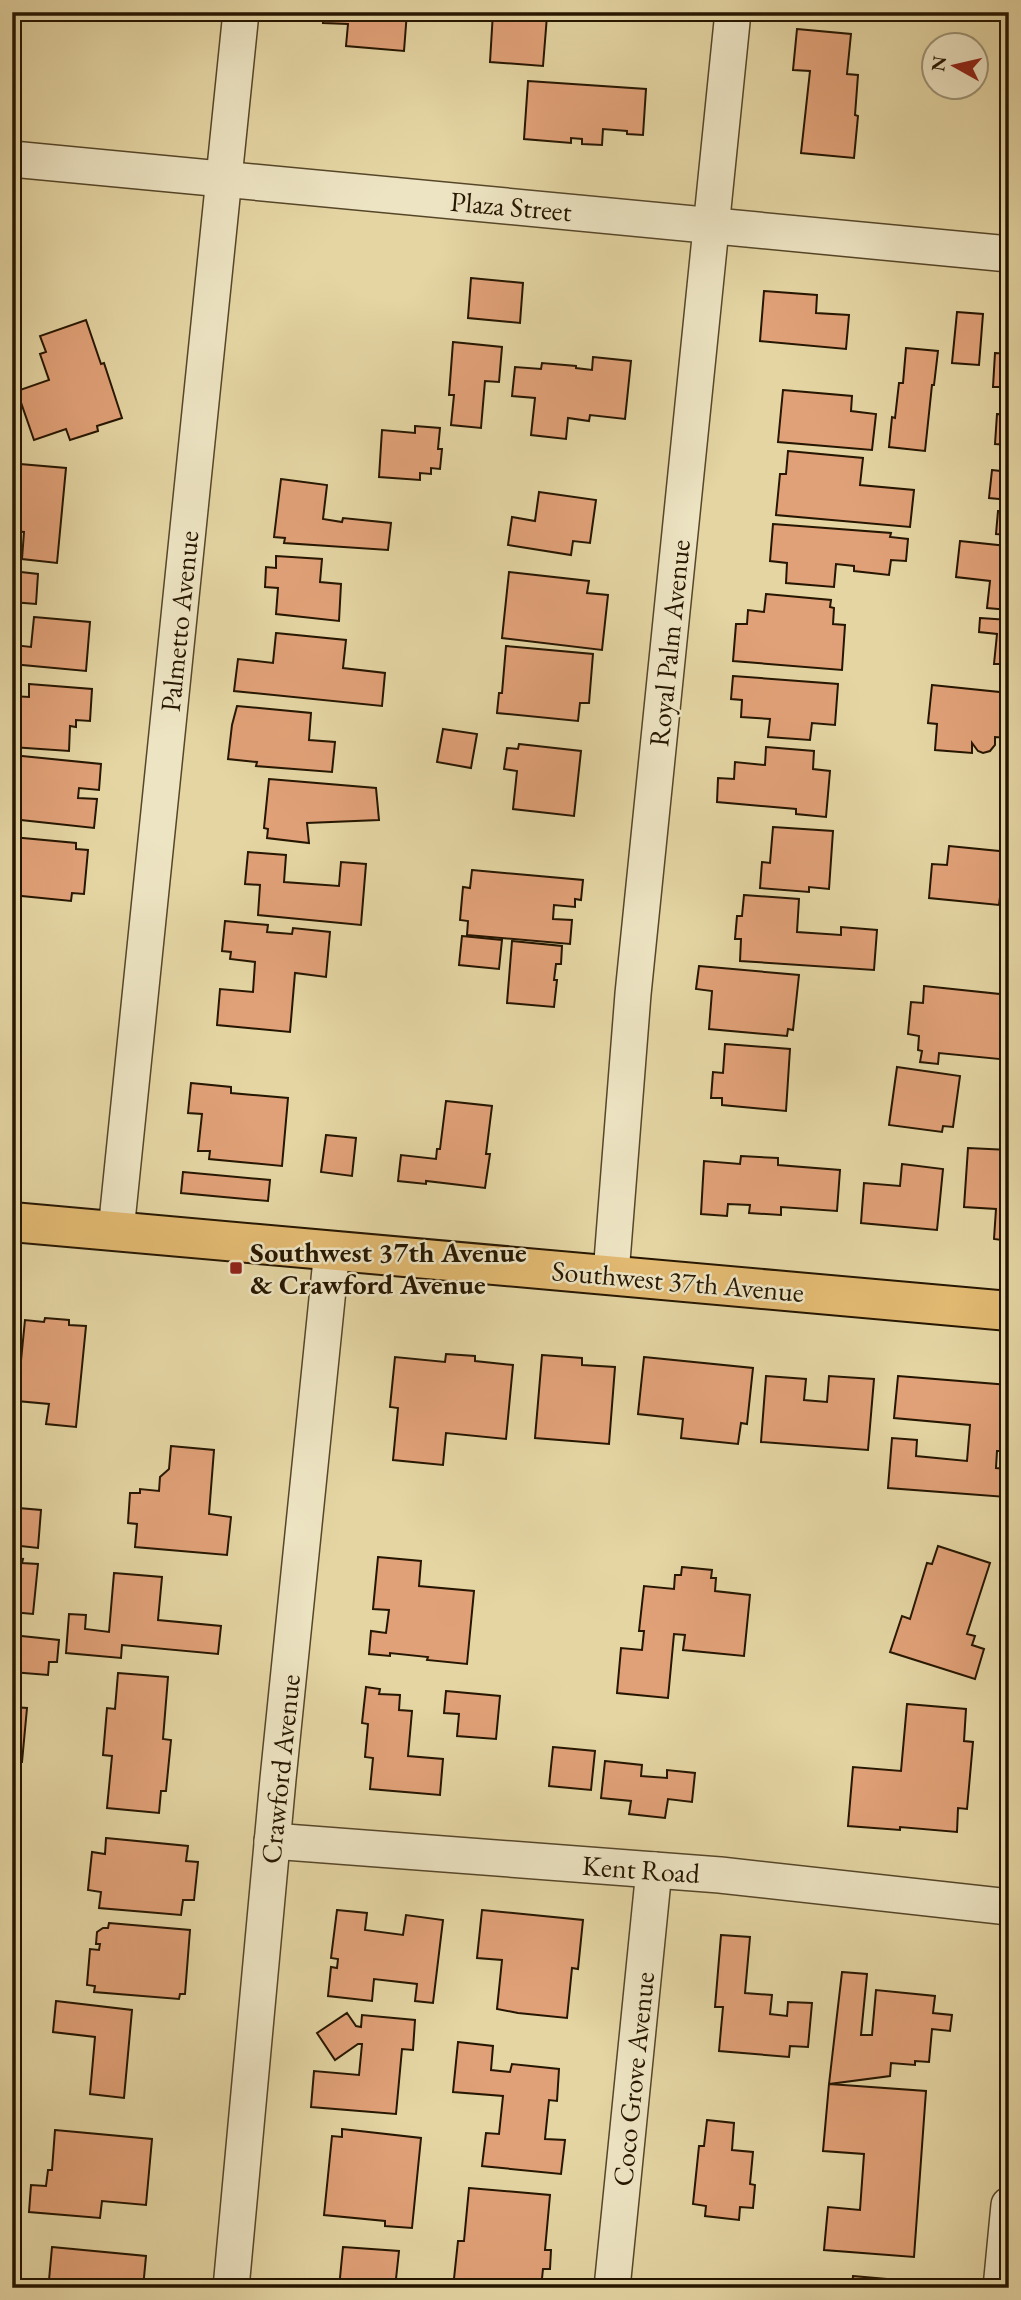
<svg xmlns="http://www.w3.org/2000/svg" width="1021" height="2300" font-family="'EB Garamond',serif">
<rect width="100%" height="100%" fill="#e4d5a3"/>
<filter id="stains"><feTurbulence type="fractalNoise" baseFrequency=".00286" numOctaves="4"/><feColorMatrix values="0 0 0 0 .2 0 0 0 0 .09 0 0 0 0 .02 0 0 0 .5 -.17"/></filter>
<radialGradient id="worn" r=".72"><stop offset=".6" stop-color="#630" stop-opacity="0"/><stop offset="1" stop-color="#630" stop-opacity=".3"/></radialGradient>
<g fill="#e1a178" stroke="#261600" stroke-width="2">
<path d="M324 12H407L404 51 346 46 348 24 323 23Z"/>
<path d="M493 12 547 16 543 66 490 62Z"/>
<path d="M848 12H909L908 20Z"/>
<path d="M1004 12H1009V35L1002 34Z"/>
<path d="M797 29 851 34 847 74 858 75 855 115 858 116 854 158 801 153 810 71 793 70Z"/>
<path d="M528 81 646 89 643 135 627 134V131L603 129 602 145 582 144V139L571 138V143L524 139Z"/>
<path d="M471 278 523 283 520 323 468 318Z"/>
<path d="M764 291 817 295 816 313 849 315 846 349 760 341Z"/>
<path d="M957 312 983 314 979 365 952 363Z"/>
<path d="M86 320 101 364 104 363 122 418 97 426 98 431 70 440 66 429 34 440 17 391 49 380 40 354 46 352 40 336Z"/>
<path d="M453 342 502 347 499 382 485 381 481 428 451 425 454 395H449Z"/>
<path d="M906 348 938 351 934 385H932L925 451 889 447 892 417 895 418 899 383H903Z"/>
<path d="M995 353 1009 354V387H993Z"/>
<path d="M593 357 631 361 625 419 590 415 589 421 568 418 566 439 531 435 535 398 512 396 515 367 541 369 542 363 576 366V368L592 370Z"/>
<path d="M783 390 852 396 851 411 876 414 872 450 778 442Z"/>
<path d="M997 414 1009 415V445L995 444Z"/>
<path d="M415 426 440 428 438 449H442L440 469 431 468V474L420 473V480L379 477 382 430 415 433Z"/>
<path d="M788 451 863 458 860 485 914 490 910 527 776 515 780 474H786Z"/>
<path d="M20 464 66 468 57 563 22 559 24 532 12 531V476H19Z"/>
<path d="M992 470 1009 472V500L989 498Z"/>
<path d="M281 479 327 485 323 519 342 522 343 518 391 523 388 550 284 543 285 538 274 537Z"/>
<path d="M539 492 596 500 590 543 573 541 571 555 508 545 512 517 535 521Z"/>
<path d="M998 511 1009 512V535L996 534Z"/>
<path d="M773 524 891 533 890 537 908 539 906 561 891 560 889 575 854 571V566L836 564 834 587 786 583 787 563 770 561Z"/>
<path d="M960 541 1007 546 1005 567 1009 568V610L987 608 990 581 956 577Z"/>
<path d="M276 556 322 559 320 582 341 584 339 621 276 614 278 588 265 587 266 567 276 568Z"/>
<path d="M12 571 38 574 36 604 12 602Z"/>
<path d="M509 572 589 581 587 593 608 595 602 650 502 638Z"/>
<path d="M766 594 831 600 830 607 834 608 833 624 845 625 842 670 733 661 736 624H747L748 610 764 612Z"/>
<path d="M34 617 90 622 86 671 12 664 14 645 31 647Z"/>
<path d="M980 618 1009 620V663L1004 661V664H994L997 634 979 632Z"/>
<path d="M276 633 346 640 343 668 385 673 382 706 234 691 238 659 273 663Z"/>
<path d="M506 646 593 654 589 703H580L578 721 497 713 499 693H502Z"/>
<path d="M733 676 838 684 835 725 812 723 810 740 768 737 770 719 741 717 742 700 731 699Z"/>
<path d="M29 684 92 689 90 721 76 720V727L70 726 69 751 12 747V696L29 697Z"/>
<path d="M932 685 1009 693V738L995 737V745L990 751 983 753 978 751 972 743V753L935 750 937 724 928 723Z"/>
<path d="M237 706 311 713 309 740 335 742 332 772 256 766 257 762 228 759 232 725Z"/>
<path d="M443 729 477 734 471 768 437 762Z"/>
<path d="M519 744 581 751 574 816 513 809 517 771 504 769 507 748 518 749Z"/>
<path d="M766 747 814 751 813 769 830 771 826 817 796 814V809L717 802 718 778 734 779 735 762 765 765Z"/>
<path d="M12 755 101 764 99 790 79 788 78 798 97 799 94 828 12 819Z"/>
<path d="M269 779 376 788 379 820 307 823 309 843 267 838 268 829 264 828Z"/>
<path d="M773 827 833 831 829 889 809 887V892L760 888 762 862 770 863Z"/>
<path d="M12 837 76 843V849L88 850 84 894 72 893 71 901 12 895Z"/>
<path d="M949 846 1009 852V898L1000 897 999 905 929 898 932 864 947 865Z"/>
<path d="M248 852 286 855 284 882 339 886 341 862 366 864 361 925 258 915 260 885 245 884Z"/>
<path d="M472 870 583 880 581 900 575 899V907L554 905 553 919 572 920 570 944 467 935 468 921 460 920 463 887 470 888Z"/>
<path d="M744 895 799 899 797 932 841 935V927L877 930 874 970 740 961 741 939H735L737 916H742Z"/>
<path d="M225 921 268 925 267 932 292 934 293 928 330 932 326 977 295 973 290 1032 217 1025 220 989 253 992 255 962 230 959 231 952 222 951Z"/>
<path d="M462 936 502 940 499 969 459 965Z"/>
<path d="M512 941 562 946 561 964H556L554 980H557L554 1007 507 1003Z"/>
<path d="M699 966 799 975 793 1030 788 1029 787 1036 709 1029 712 991 696 989Z"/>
<path d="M924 986 1009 995V1060L939 1053 938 1064 920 1062 922 1051 918 1050 919 1036 908 1034 911 1002 923 1003Z"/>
<path d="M725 1044 790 1049 786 1111 722 1105V1098H711L713 1072 723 1073Z"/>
<path d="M897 1067 960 1076 953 1127 943 1126 942 1132 889 1125Z"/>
<path d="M191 1083 231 1087V1093L288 1098 282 1166 209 1159 210 1151H198L202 1114 188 1113Z"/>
<path d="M446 1101 492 1106 486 1154H490L485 1188 426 1181V1184L398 1181 401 1155 436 1159 437 1149H440Z"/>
<path d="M326 1135 356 1138 352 1176 321 1172Z"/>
<path d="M968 1148 1009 1150V1241L994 1239 996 1209 964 1207Z"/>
<path d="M741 1156 778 1158V1165L840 1170 837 1211 781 1207V1215L749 1213 750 1205 728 1204 727 1216 701 1214 704 1161 740 1164Z"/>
<path d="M902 1164 943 1169 937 1230 861 1223 864 1183 900 1186Z"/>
<path d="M183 1172 270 1180 268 1201 181 1193Z"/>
<path d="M45 1318 69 1320V1325L86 1326 76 1427 46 1424 49 1404 17 1401 25 1320 44 1322Z"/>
<path d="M446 1354 475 1356V1361L513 1365 506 1439 446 1433 443 1465 393 1460 398 1408 390 1407 395 1357 445 1362Z"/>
<path d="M542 1355 582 1358V1365L615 1367 609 1444 535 1438Z"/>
<path d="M644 1357 753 1368 747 1424 741 1423 738 1444 681 1438 683 1419 638 1414Z"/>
<path d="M766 1376 806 1379 804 1400 827 1402 829 1376 874 1379 868 1450 761 1442Z"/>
<path d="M898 1376 1009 1385 1008 1451H997L996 1468 1008 1469 1006 1497 888 1488 892 1438 917 1440 916 1456 967 1461 970 1425 894 1418Z"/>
<path d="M171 1446 214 1450 209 1514 231 1517 227 1555 135 1547 137 1524 128 1523 130 1493H140V1489L159 1491 160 1477 169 1469Z"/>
<path d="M12 1493H20L19 1508 41 1510 38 1548 12 1545Z"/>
<path d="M938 1546 990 1563 967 1634 975 1636 972 1645 984 1649 975 1679 890 1652 902 1616 910 1619 927 1563 932 1564Z"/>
<path d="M378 1557 421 1561 419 1586 474 1591 467 1664 427 1660 428 1657 390 1653V1656L369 1654 371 1631 386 1633 389 1610 373 1609Z"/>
<path d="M12 1558 23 1559 22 1563 38 1564 33 1614 12 1612Z"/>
<path d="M682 1567 712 1570 711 1578H716L715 1591 750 1595 744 1656 683 1650 685 1635 674 1634 668 1698 617 1693 621 1648 642 1650 644 1631H639L644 1586 674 1589 675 1575H681Z"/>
<path d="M114 1573 162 1577 158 1620 221 1626 218 1654 122 1645 121 1658 66 1653 69 1614 86 1615 85 1629 109 1632Z"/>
<path d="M12 1635 59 1640 57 1662H49L48 1675 12 1672Z"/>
<path d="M118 1673 168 1677 163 1739 171 1740 166 1791H161L159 1813 107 1808 112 1756 103 1755 107 1708 115 1709Z"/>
<path d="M366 1687 380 1689 379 1694 400 1695 399 1710 412 1711 408 1756 443 1759 440 1795 370 1789 373 1758 365 1757 368 1724 362 1723Z"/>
<path d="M446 1691 500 1696 496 1739 457 1736 459 1714 444 1713Z"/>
<path d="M907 1704 966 1709 964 1741 973 1742 967 1809 958 1808 957 1832 900 1827V1830L848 1826 853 1767 901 1771Z"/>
<path d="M12 1707 27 1708 22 1762 12 1761Z"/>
<path d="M553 1747 595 1751 591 1790 549 1786Z"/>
<path d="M605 1761 642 1765 641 1776 667 1778V1770L695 1773 692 1802 668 1799 665 1818 629 1814 631 1801 601 1798Z"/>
<path d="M106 1838 188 1846 186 1861 198 1862 194 1900H183L181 1915 99 1908 101 1892 88 1890 92 1852 105 1854Z"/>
<path d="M337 1910 367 1913 365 1930 403 1935 406 1915 443 1920 433 2003 415 2001 417 1984 374 1979 372 2001 328 1996 331 1967 337 1968 338 1959 331 1958Z"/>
<path d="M482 1910 583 1920 578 1969 572 1968 567 2018 518 2013 497 2009 502 1960 477 1958Z"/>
<path d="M109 1923 190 1930 185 1994H180L179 1999 94 1992 95 1986 87 1985 90 1949 99 1950 100 1944H96L97 1932 103 1928H108Z"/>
<path d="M721 1935 750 1937 745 1993 772 1995 770 2014 787 2016 788 2002 812 2003 808 2047 790 2046 789 2057 719 2051 723 2007H715Z"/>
<path d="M842 1972 867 1974 861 2035H872L876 1990 935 1996 933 2013 952 2015 950 2031 932 2029 929 2062 915 2061V2065L891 2063 890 2076 829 2084Z"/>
<path d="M56 2001 132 2010 124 2098 90 2094 95 2037 53 2032Z"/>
<path d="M347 2013 356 2026 361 2027 362 2015 415 2020 413 2050 402 2049 396 2114 311 2107 314 2071 359 2075 362 2044H358L335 2060 317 2033Z"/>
<path d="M458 2042 493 2046 491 2070 510 2072 512 2064 559 2069 557 2101 549 2100 545 2139 565 2140 561 2174 482 2166 486 2133 499 2134 503 2096 453 2092Z"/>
<path d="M829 2084 926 2091 914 2257 824 2250 828 2207 860 2210 864 2154 823 2151Z"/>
<path d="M707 2120 734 2123 732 2150 753 2152 750 2184 755 2185 753 2208 740 2207 739 2220 705 2216 706 2206 693 2204 699 2146H704Z"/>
<path d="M342 2129 421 2138 412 2228 385 2226V2221L324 2215 332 2136 342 2137Z"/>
<path d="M55 2130 152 2139 146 2205 102 2201 100 2218 29 2212 31 2185 46 2186 48 2170H52Z"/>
<path d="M469 2188 550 2195 545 2250H551L550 2269H543L541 2288H453L458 2241H464Z"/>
<path d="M52 2247 146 2256 143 2288H70V2282L49 2280Z"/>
<path d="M343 2247 399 2251 395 2288H339Z"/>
<path d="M853 2276 909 2281V2288H852Z"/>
<path d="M717 2279 735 2281 736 2283 766 2286V2288H695V2280L716 2282Z"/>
</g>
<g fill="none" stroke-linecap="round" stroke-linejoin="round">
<defs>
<g id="minor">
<path d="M12 159 1009 254"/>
<path d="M116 1231 241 12"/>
<path d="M611 1274 633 994 733 12"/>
<path d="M272 1841 720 1875 1009 1907"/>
<path d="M231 2288 278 1779 332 1250"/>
<path d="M612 2288 654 1870"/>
<path d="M1001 2288 1009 2205"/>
</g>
<path id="major" d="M12 1222 1009 1311"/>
</defs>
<use href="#minor" stroke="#564629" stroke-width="38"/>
<use href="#major" stroke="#261600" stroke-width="42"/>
<use href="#minor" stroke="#ede4c3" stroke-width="35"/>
<use href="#major" stroke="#e2ba72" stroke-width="38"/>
</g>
<rect fill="#8f2418" stroke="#ede4c3" stroke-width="2.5" x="229" y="1261" width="14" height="14" rx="3.5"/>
<g text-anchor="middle" stroke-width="5" stroke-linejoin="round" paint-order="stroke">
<g font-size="28" fill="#261600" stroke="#ede4c3">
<text transform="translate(511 206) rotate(5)" y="10">Plaza Street</text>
<text transform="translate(179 621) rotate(-84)" y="10">Palmetto Avenue</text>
<text transform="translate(669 643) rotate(-84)" y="10">Royal Palm Avenue</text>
<text transform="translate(678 1281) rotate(5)" y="10">Southwest 37th Avenue</text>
<text transform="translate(280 1769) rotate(-84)" y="10">Crawford Avenue</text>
<text transform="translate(641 1869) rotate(4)" y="10">Kent Road</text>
<text transform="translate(633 2079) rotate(-84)" y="10">Coco Grove Avenue</text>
</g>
<g font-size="28" font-weight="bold" fill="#261600" stroke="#ede4c3" text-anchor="start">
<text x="250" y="1262">Southwest 37th Avenue<tspan x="250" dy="32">&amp; Crawford Avenue</tspan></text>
</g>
</g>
<rect width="1021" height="2300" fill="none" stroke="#e4d5a3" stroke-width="42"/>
<rect x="14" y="14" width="993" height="2272" fill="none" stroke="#261600" stroke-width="3.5"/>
<rect x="21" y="21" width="979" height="2258" fill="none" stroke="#261600" stroke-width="2"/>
<g transform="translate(955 66) rotate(278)"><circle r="33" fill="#ede4c3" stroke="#9d9275" stroke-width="2"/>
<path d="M0-5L12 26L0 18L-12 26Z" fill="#8f2418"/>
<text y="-10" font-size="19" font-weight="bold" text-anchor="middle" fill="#261600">N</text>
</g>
<rect width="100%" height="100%" filter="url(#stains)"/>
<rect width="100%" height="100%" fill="url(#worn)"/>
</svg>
